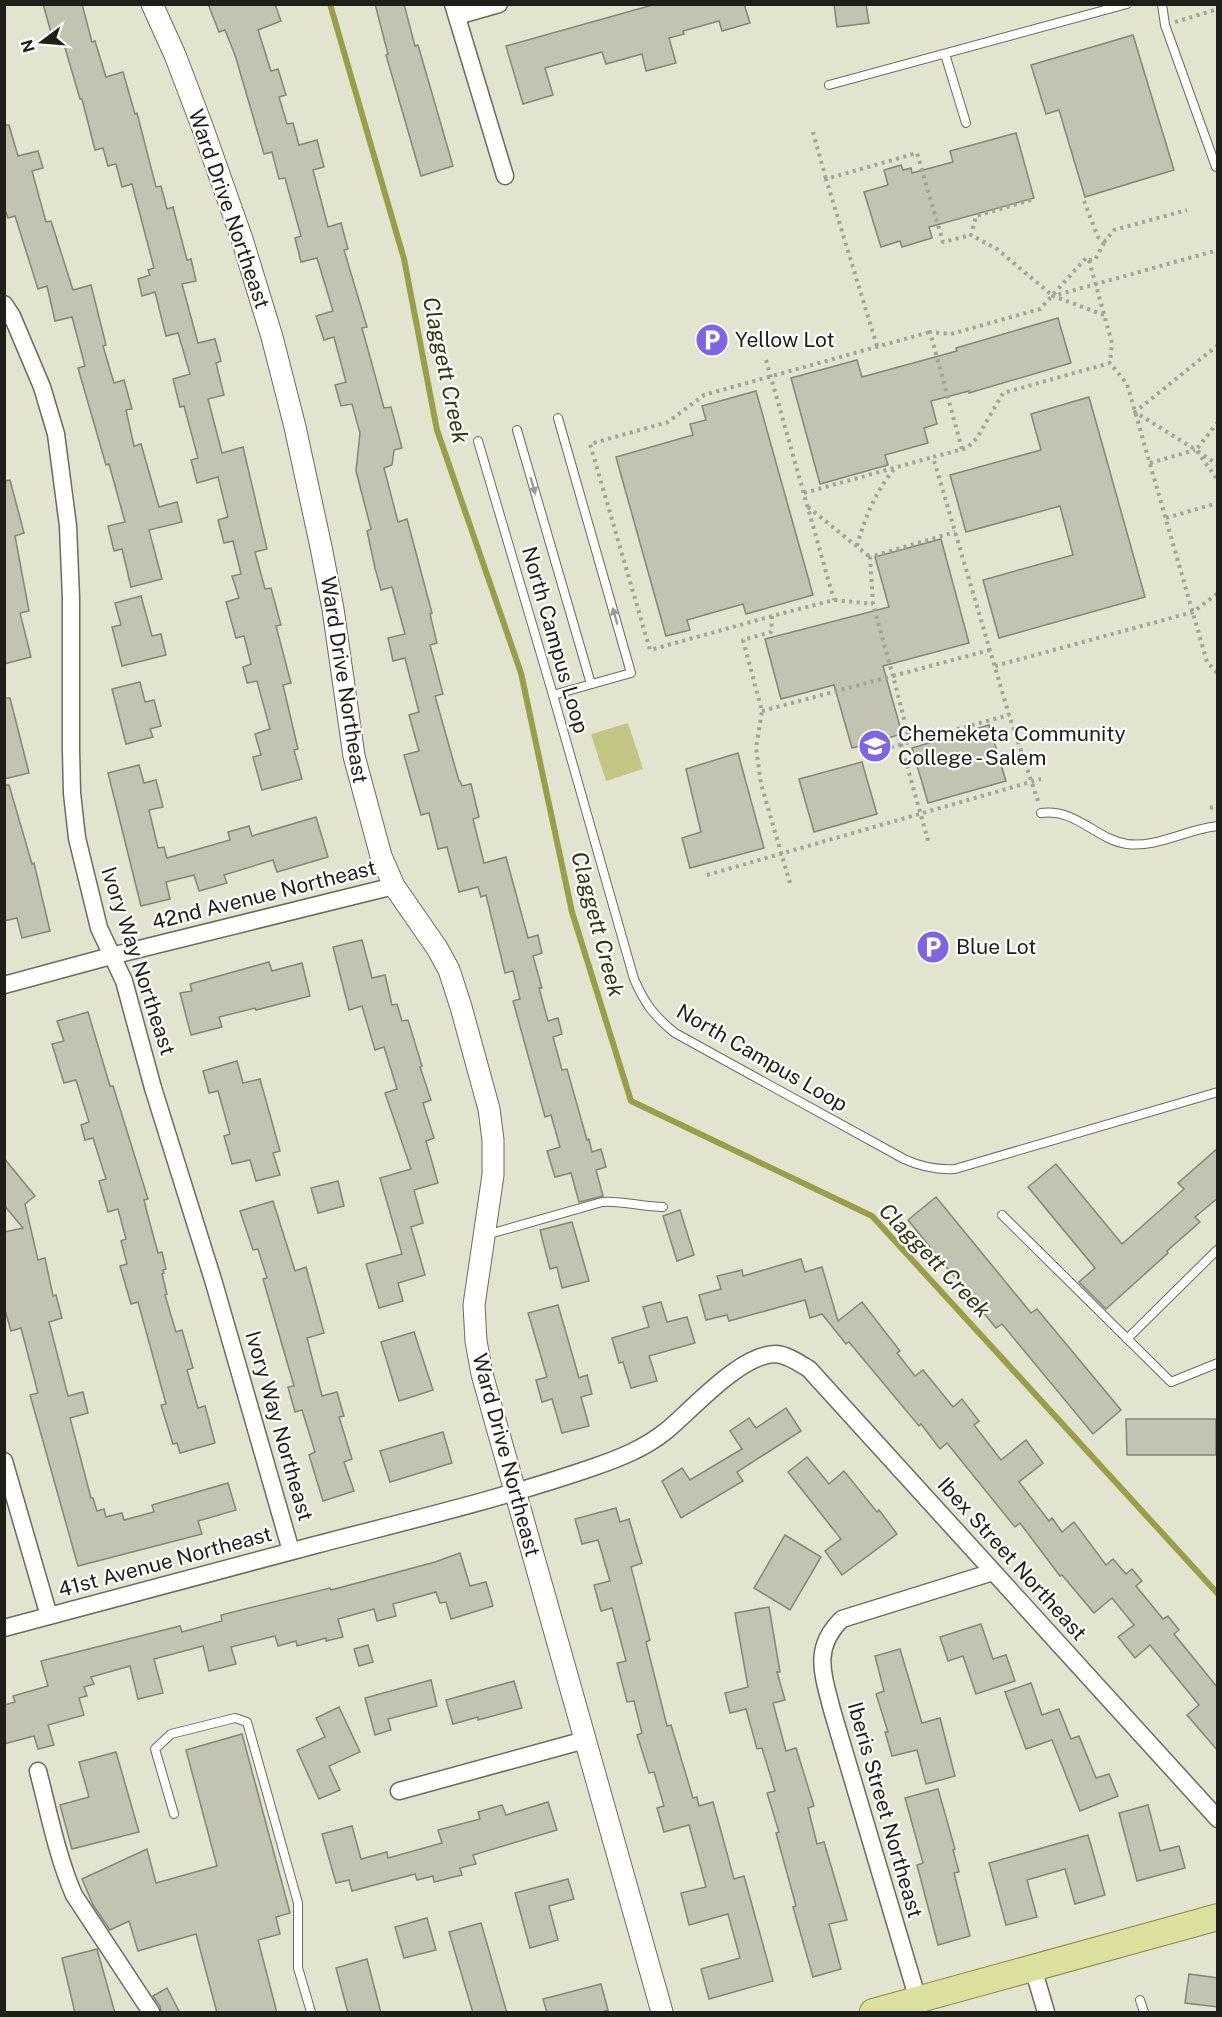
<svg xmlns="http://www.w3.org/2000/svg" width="1222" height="2017" font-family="'Public Sans',sans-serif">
<rect width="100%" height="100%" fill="#e2e4d0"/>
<path fill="#c2c583" d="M628 723 643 769 606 781 591 734Z"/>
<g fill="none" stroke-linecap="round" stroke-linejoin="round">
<path stroke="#9a9d49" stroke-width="6" d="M330 4 404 259 437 430 521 673 572 912 631 1101 872 1216 1218 1594"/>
</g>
<g fill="#c2c3b0" stroke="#858675" stroke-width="1.5">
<path d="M43 4H82L92 42 95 41 106 77 123 72 135 114 137 113 156 187 161 186 167 209 173 207 187 260 191 259 196 281 182 284 198 343 215 339 221 361 216 363 224 395 208 399 222 453 243 447 267 549 255 552 265 589 271 588 281 625 276 626 291 683 283 685 298 749 294 750 302 779 262 790 253 757 261 755 255 734 270 729 257 681 247 683 243 667 251 664 244 636 236 638 226 602 239 598 232 576 241 574 233 541 224 543 218 520 228 517 218 477 197 483 191 460 198 458 184 406 180 407 173 379 190 374 178 333 166 336 155 292 142 296 138 279 150 275 148 270 154 268 132 184 122 187 116 164 108 166 103 148 95 150 82 99H80L63 41 54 43Z"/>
<path d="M208 4H275L281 21 258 30 271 71 278 69 286 95 279 97 287 124 293 123 299 145 317 140 324 167 313 170 328 227 341 223 348 249 344 250 367 327 362 328 384 408 391 407 402 448 394 450 392 465 384 468 398 522 407 519 432 613 430 614 437 643 430 645 443 694 435 696 459 781H460L462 786 471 784 479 817 473 819 484 863 506 857 528 938 538 935 542 953 533 956 542 988H539L548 1021 558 1018 562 1034 553 1037 562 1070 567 1069 587 1140 589 1139 592 1152 601 1149 606 1167 596 1170 603 1196 579 1202 571 1173 555 1177 547 1151 560 1147 551 1115 545 1117 513 1001 520 999 513 971 505 973 486 895 481 897 478 887 459 892 447 847 438 849 429 813 421 815 404 755 419 751 409 715 419 712 405 658 393 661 388 638 405 634 392 587 381 590 375 568 367 531 371 529 356 471 360 433 352 404 341 406 335 385 346 382 334 337 324 340 316 316 333 311 317 258 301 262 295 238 301 236 285 178 279 179 272 152 264 154 235 55 225 30 219 32Z"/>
<path d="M375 4H404L415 46 418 45 453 166 421 176 386 55 388 54Z"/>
<path d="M656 4H744L750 23 722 31 719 21 683 31 684 34 669 38 676 63 646 71 642 54 606 64 602 52 545 68 553 95 523 104 506 46Z"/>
<path d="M834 4H866L869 23 837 27Z"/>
<path d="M1133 35 1174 170 1085 197 1059 110 1046 114 1031 65Z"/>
<path d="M4 125H9L18 156 38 151 43 168 32 171 46 222 51 221 73 290 91 285 106 345 103 346 114 383 124 380 132 409 126 410 134 446 141 444 159 507 177 502 182 522 149 530 162 579 131 587 122 549 114 551 108 526 125 522 109 464 106 465 78 368 85 366 72 317 55 321 47 286 38 289 15 216 8 218 4 207Z"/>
<path d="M1016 133 1034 198 929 227 932 238 902 247 900 241 881 247 864 192 888 185 884 170 901 165 903 170 911 168 912 173 953 162 950 151Z"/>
<path d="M1058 318 1071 363 969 393V391L931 401 937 424 924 428 928 443 885 455 888 465 820 484 791 378 857 360 862 377 957 351 956 348Z"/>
<path d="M756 391 813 595 746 614 743 604 687 620 690 630 666 636 616 457 693 435 690 424 706 420 702 406Z"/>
<path d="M1089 397 1145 597 999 638 983 580 1073 555 1060 506 966 532 950 475 1041 450 1031 414Z"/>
<path d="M10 480 24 533 15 536 29 611 20 613 31 657 4 664V481Z"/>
<path d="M941 539 969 643 883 666 902 734 852 748 834 685 781 699 765 639 889 607 875 557Z"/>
<path d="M141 596 152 636 161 634 166 655 122 666 112 627 121 625 115 603Z"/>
<path d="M140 682 145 702 154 700 161 726 150 729 153 737 126 744 112 689Z"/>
<path d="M4 698H10L29 773 4 779Z"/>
<path d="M989 725 1006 781 928 803 912 748Z"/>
<path d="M738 753 764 848 690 868 682 838 701 832 686 769Z"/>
<path d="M862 762 877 814 814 832 799 779Z"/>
<path d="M139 765 144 783 156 780 163 807 149 810 158 848 164 847 167 858 230 840 228 832 249 826 252 836 316 817 328 857 277 872 273 860 224 875 227 883 199 891 194 875 166 882 170 899 141 906 108 773Z"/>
<path d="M4 785H9L32 864 34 863 50 931 22 938 17 918 4 921Z"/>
<path d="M362 940 372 978 385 975 392 1005 397 1004 402 1021 408 1020 422 1066 420 1067 431 1100 423 1103 434 1138 426 1141 438 1183 414 1190 423 1223 411 1227 425 1275 398 1283 403 1301 379 1308 366 1264 402 1254 380 1178 411 1169 385 1093 397 1089 384 1047 375 1050 362 1006 349 1010 333 947Z"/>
<path d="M269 962 272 971 302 963 310 996 256 1010 255 1008 219 1017 222 1027 191 1035 180 993 192 991 190 984Z"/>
<path d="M88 1012 110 1086H113L148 1199 144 1200 149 1220 158 1253 162 1252 166 1269 163 1270 164 1273 162 1274 167 1294 165 1295 176 1332 182 1330 193 1368 187 1370 198 1408 205 1406 215 1443 180 1453 177 1443 173 1444 161 1405 166 1404 138 1302 131 1304 120 1266 127 1264 121 1241 126 1239 118 1209 108 1212 99 1181 106 1179 93 1138 85 1140 81 1125 89 1122 76 1080 64 1083 52 1044 64 1041 57 1021Z"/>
<path d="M237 1061 243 1083 260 1079 280 1151 273 1153 280 1175 256 1181 250 1160 232 1164 224 1136 230 1134 218 1091 209 1093 203 1071Z"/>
<path d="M1218 1148V1198L1195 1217 1200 1222 1167 1251 1168 1253 1106 1309 1079 1282 1095 1268 1028 1187 1056 1164 1122 1244 1184 1189 1178 1183Z"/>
<path d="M4 1158 35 1196 25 1204 38 1260 45 1258 53 1296 56 1295 62 1318 49 1322 68 1396 83 1392 88 1413 70 1418 91 1498H93L97 1511 104 1509 106 1517 122 1513 124 1520 154 1512 152 1505 228 1483 236 1510 198 1521 202 1534 78 1566 30 1395 38 1393 21 1328 11 1331 4 1307V1232L23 1228 4 1205Z"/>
<path d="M338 1181 344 1206 318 1213 311 1188Z"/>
<path d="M936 1197 1031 1313 1037 1309 1121 1410 1093 1434 1002 1324 996 1328 908 1220Z"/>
<path d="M273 1201 295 1271 306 1267 324 1333 307 1338 322 1396 337 1392 344 1416 339 1417 352 1459 344 1462 354 1491 323 1501 309 1455 315 1452 302 1410 295 1412 288 1387 294 1386 263 1279 267 1278 258 1249 253 1250 240 1211Z"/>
<path d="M680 1210 694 1255 677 1261 663 1216Z"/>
<path d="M572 1222 589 1281 562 1288 557 1267 550 1269 540 1230Z"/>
<path d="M801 1259 805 1272 822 1267 838 1321 862 1302 900 1351 897 1353 915 1376 923 1370 953 1407 962 1399 979 1421 974 1425 1001 1460 1026 1440 1043 1463 1019 1482 1049 1521 1052 1518 1062 1532 1074 1522 1106 1565 1113 1559 1126 1574 1132 1569 1142 1581 1136 1586 1163 1619 1168 1616 1179 1630 1174 1634 1218 1688V1751L1187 1715 1199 1705 1150 1645 1135 1658 1118 1637 1134 1625 1112 1598 1094 1613 1062 1575 1060 1576 1020 1523 1015 1527 947 1443 940 1449 921 1424 919 1426 849 1342 846 1344 822 1314 810 1318 805 1300 729 1321 727 1315 706 1320 699 1295 721 1289 717 1276 742 1270 743 1276Z"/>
<path d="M661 1302 667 1322 687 1317 695 1343 649 1356 657 1381 631 1388 623 1362 619 1363 612 1338 649 1327 643 1307Z"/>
<path d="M558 1305 579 1378 587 1375 592 1394 581 1397 589 1426 562 1433 552 1399 542 1402 536 1380 547 1377 528 1313Z"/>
<path d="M414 1332 433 1390 399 1401 381 1342Z"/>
<path d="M786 1408 801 1431 737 1472 743 1481 681 1518 662 1481 682 1468 690 1480 742 1449 730 1431 749 1418 756 1428Z"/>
<path d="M1126 1419H1216V1455H1127Z"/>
<path d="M443 1432 452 1463 390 1482 380 1451Z"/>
<path d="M807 1457 829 1484 844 1471 877 1512 879 1510 897 1534 842 1575 825 1551 841 1539 788 1472Z"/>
<path d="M616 1508 620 1522 629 1519 642 1563 631 1567 650 1640 646 1642 667 1726 671 1725 693 1798 697 1797 699 1806 713 1802 734 1879 744 1876 773 1981 709 1999 701 1969 740 1958 728 1914 689 1925 681 1893 706 1887 689 1825 664 1832 657 1808 664 1806 654 1772 649 1773 637 1735 642 1733 634 1701 627 1702 617 1663 626 1661 612 1608 601 1611 594 1585 610 1581 598 1540 582 1544 575 1519Z"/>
<path d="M785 1535 821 1557 790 1610 754 1588Z"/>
<path d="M460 1553 470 1586 486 1582 493 1606 451 1619 446 1602 440 1603 436 1592 393 1604 396 1616 377 1621 374 1609 338 1619 343 1637 326 1641V1638L297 1646 296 1641 278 1646 275 1636 231 1647 236 1664 209 1671 203 1646 154 1659 163 1693 138 1699 130 1666 91 1677 94 1684 84 1687 87 1696 79 1698 84 1715 48 1725 54 1745 38 1749 34 1736 4 1744V1705L15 1702 13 1696 48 1686 41 1661 180 1626 182 1632 222 1621 221 1615 330 1588 331 1590 435 1562Z"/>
<path d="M769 1607 780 1672H777L785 1700 773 1703 786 1751 796 1748 814 1806 808 1808 817 1844 824 1842 847 1920 829 1924 841 1969 813 1977 793 1907 796 1906 776 1833 779 1832 767 1793 775 1791 762 1748 757 1749 746 1709 730 1713 725 1693 748 1687 735 1613Z"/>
<path d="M981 1624 993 1659 1006 1655 1015 1681 976 1694 963 1656 948 1661 940 1637Z"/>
<path d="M368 1645 373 1662 359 1666 354 1649Z"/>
<path d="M900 1649 922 1723 940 1718 955 1776 926 1784 917 1750 892 1756 885 1732H888L876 1694 884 1691 875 1656Z"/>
<path d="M431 1680 437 1706 388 1719 391 1730 375 1735 365 1698Z"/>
<path d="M514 1681 522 1708 478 1720V1717L453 1724 446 1700Z"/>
<path d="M1031 1683 1042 1715 1059 1709 1071 1739 1079 1736 1096 1778 1109 1774 1118 1796 1080 1811 1052 1740 1026 1749 1005 1692Z"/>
<path d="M339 1707 360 1752 329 1766 340 1790 319 1799 297 1750 325 1737 316 1718Z"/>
<path d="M242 1734 290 1913 276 1917 280 1934 258 1940 277 2013H217L196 1934 138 1951 129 1921 110 1930 93 1905 82 1879 147 1849 156 1883 217 1866 186 1750Z"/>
<path d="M116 1752 139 1832 72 1849 60 1805 89 1797 79 1762Z"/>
<path d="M938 1789 955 1849 953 1850 959 1872 954 1873 970 1936 938 1945 917 1865 923 1863 905 1798Z"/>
<path d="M548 1802 557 1830 473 1855 476 1864 460 1868 462 1875 434 1882 433 1876 417 1880 415 1874 352 1891 349 1880 336 1883 322 1834 352 1826 361 1859 387 1852 388 1858 442 1843 438 1830 480 1819 478 1812 502 1805 506 1815Z"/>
<path d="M1148 1805 1160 1851 1179 1846 1185 1868 1137 1881 1119 1813Z"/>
<path d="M1088 1835 1105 1895 1075 1904 1065 1869 1027 1880 1037 1917 1006 1925 989 1863Z"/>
<path d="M568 1879 574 1899 549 1906 558 1940 530 1948 515 1893Z"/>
<path d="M427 1918 436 1950 404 1958 395 1927Z"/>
<path d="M481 1923 507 2013H473L449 1932Z"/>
<path d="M97 1949 115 2013H75L62 1958Z"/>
<path d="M367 1959 381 2013H348L336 1968Z"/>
<path d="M1189 1974 1218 1978V2007L1185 2003Z"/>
<path d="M601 1984 608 2010 599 2013H547L543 1999Z"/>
<path d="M167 1988 180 2013H161L160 2006 153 1996Z"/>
</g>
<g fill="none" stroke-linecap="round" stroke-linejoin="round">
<defs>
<g id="service">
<path d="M1162 4 1165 25 1216 167"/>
<path d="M945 54 966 123"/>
<path d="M829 85 1127 4"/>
<path d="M517 430 591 684"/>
<path d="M478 441 553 695 634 979C645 1004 654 1016 675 1033L904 1159C921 1167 936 1170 955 1169L1218 1092"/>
<path d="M553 695 631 673 558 418"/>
<path d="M1041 813C1076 808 1095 839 1127 844 1157 848 1187 829 1218 826"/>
<path d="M1002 1215 1171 1382 1218 1363"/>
<path d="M486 1235 602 1202C620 1200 643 1207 663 1207"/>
<path d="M1127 1339 1218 1249"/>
<path d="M174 1814 155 1749 171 1734 235 1718 247 1722 298 1903V1968L311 2012"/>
<path d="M1140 2000 1144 2012"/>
</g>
<g id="minor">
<path d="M453 4 505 176"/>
<path d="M457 16 499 4"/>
<path d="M4 304 12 316 42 387 56 434 68 526 71 598V750L72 793 77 838 99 928 124 981 153 1088 214 1283 291 1551"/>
<path d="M4 985 111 956 394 886"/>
<path d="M4 1461 49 1616"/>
<path d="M4 1628C109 1600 214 1572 319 1544 411 1520 504 1498 594 1467 620 1458 645 1448 666 1431 693 1409 740 1354 776 1354 788 1355 799 1363 809 1369L1218 1819"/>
<path d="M38 1771C49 1813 57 1856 74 1895L151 2012"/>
<path d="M399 1791 585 1740"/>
<path d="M1033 1968 1046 2012"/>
<path d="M918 2000 832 1710C823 1674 812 1648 842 1619L993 1572"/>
</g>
<path id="tertiary" d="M152 4 175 55 202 126 242 239 272 337 295 427 321 547 333 609 354 756 381 856 394 886 437 948 449 970 461 1007 489 1109 493 1140V1175L474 1305 476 1341 482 1374 662 2012"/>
<path id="primary" d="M873 2012 1218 1917"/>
</defs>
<use href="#service" stroke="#6b6c5b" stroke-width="10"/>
<use href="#minor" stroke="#6b6c5b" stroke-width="19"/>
<use href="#tertiary" stroke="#6b6c5b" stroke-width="23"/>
<use href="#primary" stroke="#8b8e46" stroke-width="28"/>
<g stroke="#a2a494" stroke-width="4" stroke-dasharray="3 4.5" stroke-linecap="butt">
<path d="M1175 22 1218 9"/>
<path d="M813 132 826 179"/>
<path d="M1031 200 976 216 971 235 997 249 1053 296"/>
<path d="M1084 201 1096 232 1098 237 1105 241 1114 230 1187 210"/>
<path d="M1089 260H1095L1105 241"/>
<path d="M1104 315 1053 296 1218 250"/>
<path d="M1218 345 1135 412 1196 450 1218 480"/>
<path d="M877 346 826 179 917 153 943 242 971 235"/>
<path d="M766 360 834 600"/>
<path d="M1218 422 1196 450 1218 465"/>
<path d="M962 449 930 332 951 334 1040 309 1086 258 1089 260 1112 343 1110 363"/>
<path d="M1150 463 1195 450"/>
<path d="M804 493 933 457"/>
<path d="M808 507 870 557"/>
<path d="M1166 518 1218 503"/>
<path d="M857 546C865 517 875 493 894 469"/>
<path d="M772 616 650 650 590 444 668 422 704 395 930 332"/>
<path d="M990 650 893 676 910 742 1009 715"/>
<path d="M995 666 1193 612 1218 593"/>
<path d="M762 711 893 676 873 604 870 557 955 532"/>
<path d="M901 744 929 844"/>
<path d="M862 755 910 742"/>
<path d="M1038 801 1009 715 933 457 967 448 977 438 1003 393 1110 363 1127 384 1207 662 1218 674"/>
<path d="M1210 808 1218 806"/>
<path d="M707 875 1041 779"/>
<path d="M790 883 761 784 756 748 762 711 743 640 771 632 772 616 834 600 873 604"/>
</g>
<use href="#service" stroke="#fff" stroke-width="8"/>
<use href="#minor" stroke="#fff" stroke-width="16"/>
<use href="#tertiary" stroke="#fff" stroke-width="21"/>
<use href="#primary" stroke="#dcdf9e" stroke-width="26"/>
</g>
<defs><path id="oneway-solid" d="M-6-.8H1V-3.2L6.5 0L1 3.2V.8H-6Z" transform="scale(1.5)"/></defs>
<g fill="#9a9a97">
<use href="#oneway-solid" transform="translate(533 486) rotate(74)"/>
<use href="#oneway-solid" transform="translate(615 616) rotate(-106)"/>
</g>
<defs>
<symbol id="parking-disc" viewBox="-11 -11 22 22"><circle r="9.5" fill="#8164df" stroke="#fff"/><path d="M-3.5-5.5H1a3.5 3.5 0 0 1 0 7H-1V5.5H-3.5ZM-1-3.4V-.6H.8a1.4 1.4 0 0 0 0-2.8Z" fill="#fff"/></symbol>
<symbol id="university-disc" viewBox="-11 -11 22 22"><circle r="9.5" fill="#8164df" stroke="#fff"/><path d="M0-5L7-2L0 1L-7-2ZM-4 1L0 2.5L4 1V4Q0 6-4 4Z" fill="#fff"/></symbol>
</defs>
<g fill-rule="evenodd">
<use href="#parking-disc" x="693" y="321" width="38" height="38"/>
<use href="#university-disc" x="856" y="727" width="38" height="38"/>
<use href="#parking-disc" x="914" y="928" width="38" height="38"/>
</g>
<g text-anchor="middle" stroke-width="4.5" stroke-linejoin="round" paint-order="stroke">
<g font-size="21" fill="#1e1f18" stroke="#fff">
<text transform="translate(229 209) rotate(71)" y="7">Ward Drive Northeast</text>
<text transform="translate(555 640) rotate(74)" y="7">North Campus Loop</text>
<text transform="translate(344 680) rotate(81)" y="7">Ward Drive Northeast</text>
<text transform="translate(264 895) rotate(-14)" y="7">42nd Avenue Northeast</text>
<text transform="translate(138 961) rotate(72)" y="7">Ivory Way Northeast</text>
<text transform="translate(762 1058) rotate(30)" y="7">North Campus Loop</text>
<text transform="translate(279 1426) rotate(74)" y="7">Ivory Way Northeast</text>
<text transform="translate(506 1455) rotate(75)" y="7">Ward Drive Northeast</text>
<text transform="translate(1012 1559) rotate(48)" y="7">Ibex Street Northeast</text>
<text transform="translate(165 1562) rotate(-15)" y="7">41st Avenue Northeast</text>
<text transform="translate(885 1810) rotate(74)" y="7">Iberis Street Northeast</text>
</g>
<g font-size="21" fill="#1e1f18" stroke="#fff" text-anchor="start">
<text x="735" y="347">Yellow Lot</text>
<text x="898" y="741">Chemeketa Community<tspan x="898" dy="24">College - Salem</tspan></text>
<text x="956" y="954">Blue Lot</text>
</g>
<g font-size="22" font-style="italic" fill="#33340f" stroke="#fff">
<text transform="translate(446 370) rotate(78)" y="8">Claggett Creek</text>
<text transform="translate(598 924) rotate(75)" y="8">Claggett Creek</text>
<text transform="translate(935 1260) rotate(46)" y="8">Claggett Creek</text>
</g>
</g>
<rect width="1222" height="2017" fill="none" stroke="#1e1f18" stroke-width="12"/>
<g transform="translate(42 42) rotate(254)" stroke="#ffffff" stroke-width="4.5" paint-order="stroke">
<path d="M0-4.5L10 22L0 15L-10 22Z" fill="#1e1f18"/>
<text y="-9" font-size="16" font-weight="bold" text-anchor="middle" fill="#1e1f18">N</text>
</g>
</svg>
